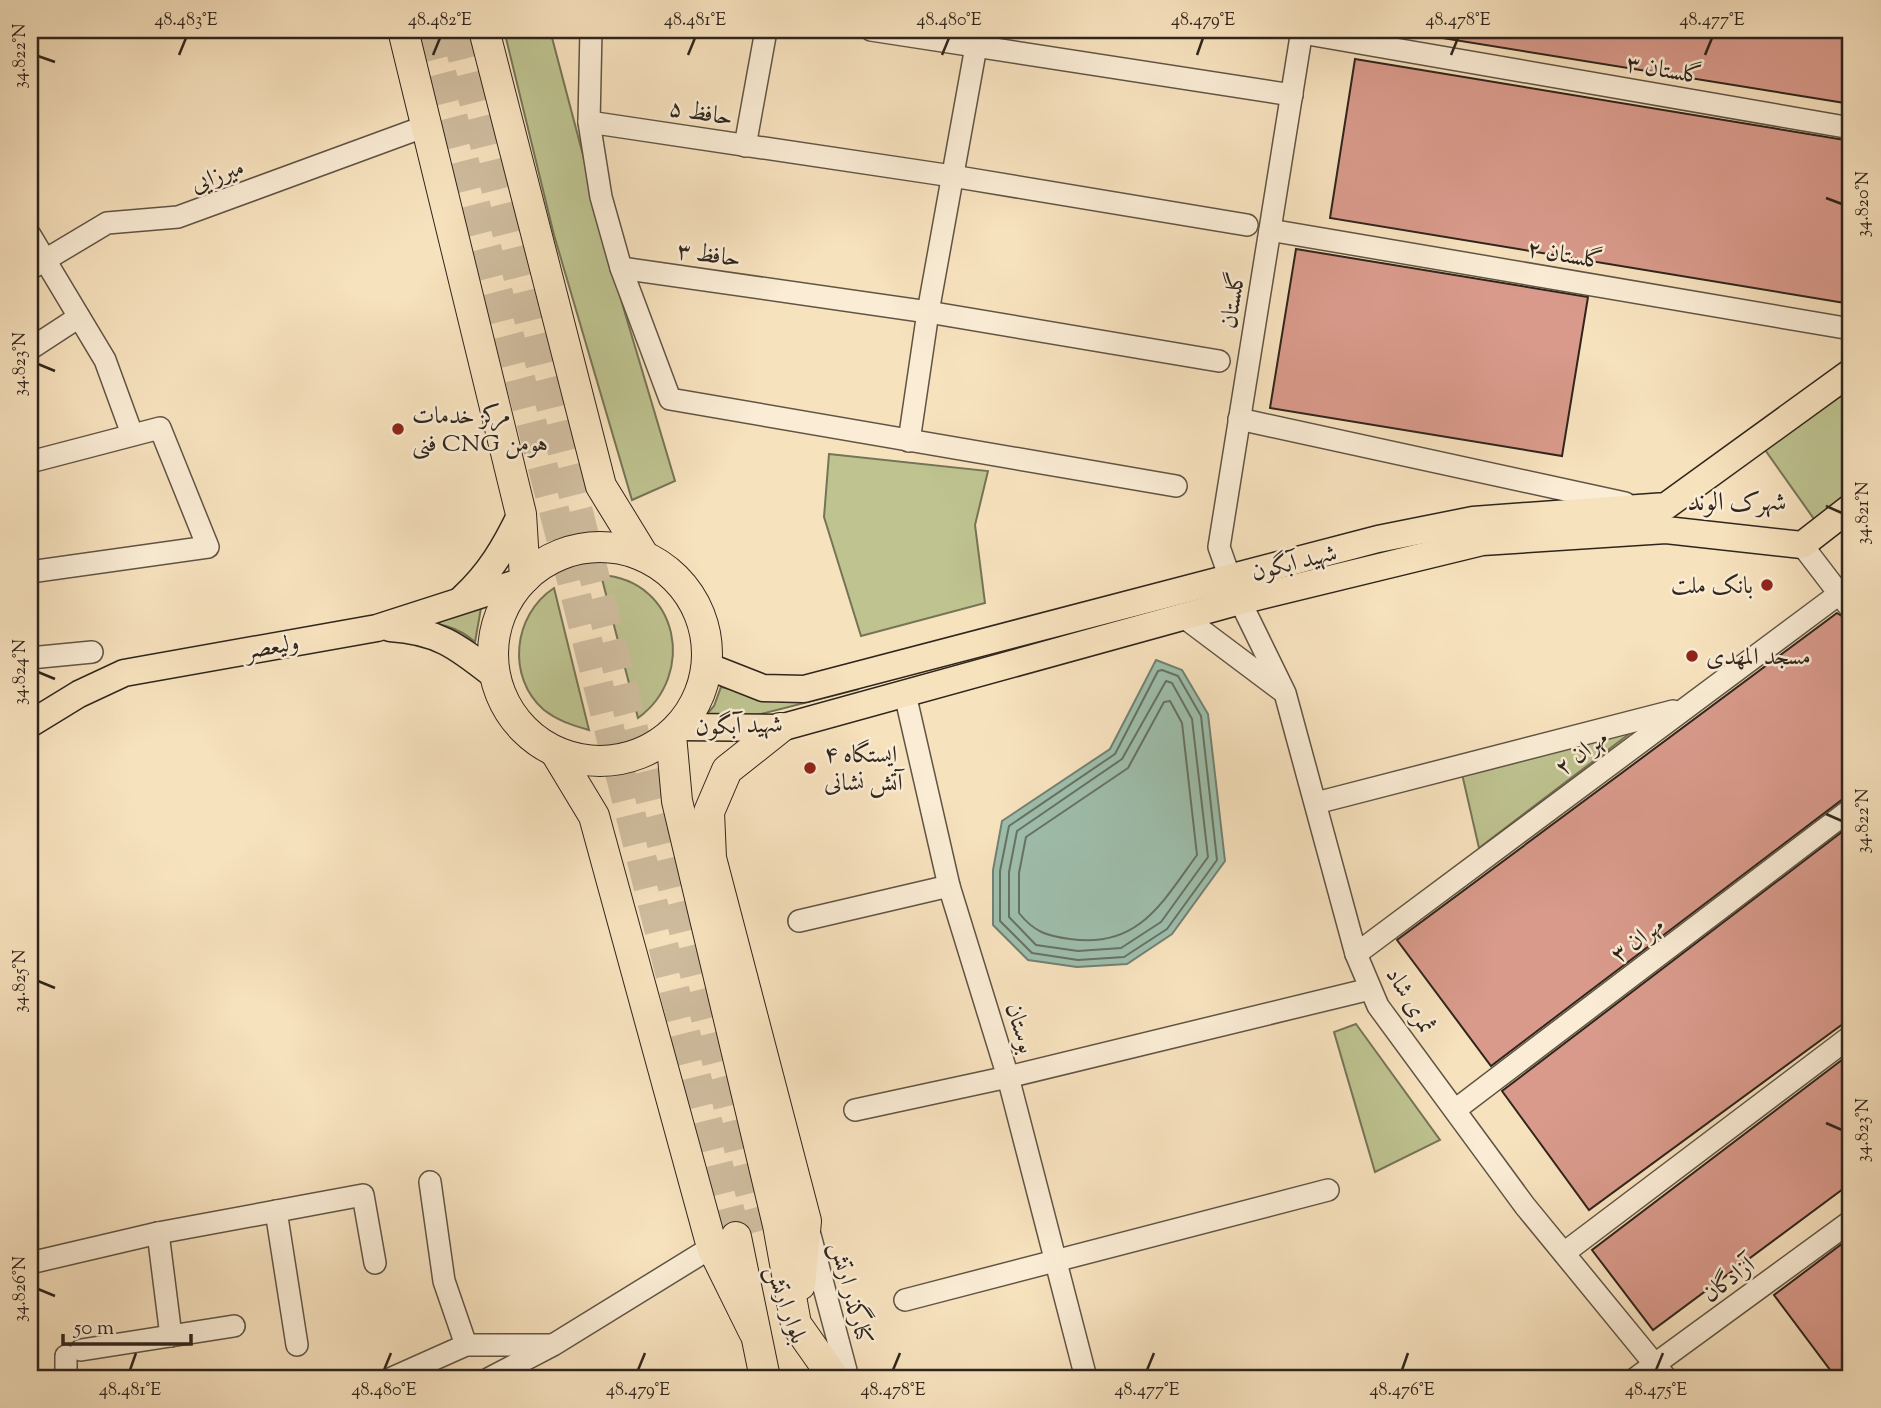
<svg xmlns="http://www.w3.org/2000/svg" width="1881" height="1408" font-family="'Sorts Mill Goudy',Amiri,serif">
<rect width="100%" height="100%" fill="#f7e2be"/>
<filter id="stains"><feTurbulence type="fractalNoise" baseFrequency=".00286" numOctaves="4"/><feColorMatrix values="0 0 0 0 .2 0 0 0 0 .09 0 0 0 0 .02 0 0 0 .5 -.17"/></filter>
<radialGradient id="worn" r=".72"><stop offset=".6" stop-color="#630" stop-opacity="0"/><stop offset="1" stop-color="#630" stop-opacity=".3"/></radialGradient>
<g fill="#bec390" stroke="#767456" stroke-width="2">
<path d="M504 30H550L622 303 675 481 632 500 554 235Z"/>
<path d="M1851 383V490L1814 519 1763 447Z"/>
<path d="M829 454 988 471 975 525 985 603 861 636 824 517Z"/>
<path d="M601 575C679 580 697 675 638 718Z"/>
<path d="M554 588 589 730C572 725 558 721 544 710 506 677 513 615 554 588Z"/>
<path d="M481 608 475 642C457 626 441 624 417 622Z"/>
<path d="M721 687 777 699 812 698 859 689 757 715 702 720 714 706Z"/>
<path d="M1633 731 1479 848 1462 774Z"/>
<path d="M1356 1024 1440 1140 1375 1172 1334 1032Z"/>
</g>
<path fill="#9ebfad" stroke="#728173" stroke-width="2" d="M1156 660 1182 670 1208 714 1225 861 1172 934 1127 964 1077 967 1028 960 993 925V870L1002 821 1110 749Z"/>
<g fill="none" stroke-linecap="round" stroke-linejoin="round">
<g stroke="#667264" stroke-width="2">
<path d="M1162 670 1178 676 1201 716 1217 860 1167 929 1124 957 1078 960 1032 953 1000 921V871L1009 826 1115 754 1158 671Z"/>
<path d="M1166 681 1172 683 1192 719 1208 857 1161 922 1121 948 1078 951 1036 945 1009 917V872L1017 831 1122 759Z"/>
<path d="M1170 701 1182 723 1197 855C1162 903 1138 949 1070 939 1047 936 1034 932 1019 913V873L1026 837 1128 768 1164 702Z"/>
</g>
</g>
<g fill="#d99a8b" stroke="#2f251c" stroke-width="2">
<path d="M1443 30H1851V104L1442 38Z"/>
<path d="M1355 59 1851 141V304L1330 218Z"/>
<path d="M1296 249 1588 297 1562 456 1270 408Z"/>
<path d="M1837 613 1851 622V796L1843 799 1491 1066 1397 940Z"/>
<path d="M1851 825V1018L1589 1210 1502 1091Z"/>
<path d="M1851 1053V1183L1653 1330 1592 1250Z"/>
<path d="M1851 1237V1363L1834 1375 1774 1295Z"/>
</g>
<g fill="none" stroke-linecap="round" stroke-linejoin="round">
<g stroke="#cfbc9e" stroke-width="30" stroke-dasharray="30 15" stroke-linecap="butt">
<path d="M430 30 572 580 736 1237"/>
<path d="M456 30 760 1231"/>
</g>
<defs>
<g id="minor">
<path d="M871 30 1292 95"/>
<path d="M1302 33 1851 128"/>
<path d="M589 122 591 30"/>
<path d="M745 146 765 36"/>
<path d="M1270 230 1851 329"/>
<path d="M30 235 105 360 132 434"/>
<path d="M621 268 601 197 589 122 952 176 1247 225"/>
<path d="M30 269 107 223 178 217 426 126"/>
<path d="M30 349 79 317"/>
<path d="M1239 419 1625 503"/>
<path d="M909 441 928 312 979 30"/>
<path d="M30 462 160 428 208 547 30 572"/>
<path d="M1176 486 670 399 621 268 928 312 1219 361"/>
<path d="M1802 545 1851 609"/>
<path d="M1230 578 1219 547 1302 30"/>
<path d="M1240 601 1285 693 1356 954 1378 1006 1525 1206 1666 1378"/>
<path d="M1185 618 1281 690"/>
<path d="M30 658 92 652"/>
<path d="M905 694 949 886 1008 1077 1086 1378"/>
<path d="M1316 803 1673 711"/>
<path d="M799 921 949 886"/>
<path d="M1356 954 1851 585"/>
<path d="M855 1110 1008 1077 1370 989"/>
<path d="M1455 1110 1851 809"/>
<path d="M430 1182 444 1281 466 1345"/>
<path d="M276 1211 297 1345"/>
<path d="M158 1233 171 1336"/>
<path d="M810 1235 848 1378"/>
<path d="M1564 1253 1851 1036"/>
<path d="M30 1263 158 1233 363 1195 375 1263"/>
<path d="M905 1300 1328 1190"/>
<path d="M81 1350 234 1326"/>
<path d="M66 1356V1378"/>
<path d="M392 1378 466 1345H551"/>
<path d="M490 1378 553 1345 712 1247"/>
<path d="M1636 1378 1851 1221"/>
</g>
<g id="major">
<path d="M463 598C490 573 505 547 521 514"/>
<path d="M390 628C439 631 458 647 495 676"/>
<path d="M707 666 763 688 804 689 1378 539 1473 520 1666 506 1851 372"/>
<path d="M30 724 79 694 124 673 377 628 520 582"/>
<path d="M680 727 780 728 1240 601 1482 542 1666 530 1802 545 1851 507"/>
</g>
<g id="highway">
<path d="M403 30 521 514 525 578"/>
<path d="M484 30 601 486 644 556"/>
<circle cx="600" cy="654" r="107"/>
<path d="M780 728 727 770 709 812 711 858 806 1221 800 1285"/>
<path d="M671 735 677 801 778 1225 796 1324 834 1378"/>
<path d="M556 753 594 816 712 1247 754 1332"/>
<path d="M736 1237 765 1378"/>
</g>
</defs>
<use href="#minor" stroke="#615444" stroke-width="24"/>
<use href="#major" stroke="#2f251c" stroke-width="29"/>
<use href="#highway" stroke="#2f251c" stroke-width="32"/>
<use href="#minor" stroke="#faecd5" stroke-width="21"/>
<use href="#major" stroke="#f7e2be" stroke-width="26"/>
<use href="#highway" stroke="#f7e2be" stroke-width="30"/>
</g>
<path fill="none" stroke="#2f251c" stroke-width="2.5" d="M179 55 186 38M433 55 440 38M688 55 695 38M942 55 949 38M1197 55 1203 38M1451 55 1458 38M1705 55 1712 38M38 56 55 62M1826 198 1842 204M38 364 55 371M1826 506 1842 513M38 672 55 679M1826 814 1842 821M38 981 55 988M1826 1123 1842 1130M38 1289 55 1296M130 1370 136 1353M384 1370 391 1353M638 1370 645 1353M893 1370 900 1353M1147 1370 1154 1353M1402 1370 1408 1353M1656 1370 1663 1353"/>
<g fill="#8f2418" stroke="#faecd5" stroke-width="2.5">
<circle cx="398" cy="429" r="7"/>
<circle cx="1767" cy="585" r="7"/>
<circle cx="1692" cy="656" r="7"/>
<circle cx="810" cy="768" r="7"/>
</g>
<g text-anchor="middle" stroke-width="5" stroke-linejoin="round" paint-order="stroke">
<g font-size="24" fill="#2f251c" stroke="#faecd5">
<text transform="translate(1664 69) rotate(10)" y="8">گلستان ۳</text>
<text transform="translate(701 112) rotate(9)" y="8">حافظ ۵</text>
<text transform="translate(217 175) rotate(-20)" y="8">میرزایی</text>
<text transform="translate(709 254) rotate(8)" y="8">حافظ ۳</text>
<text transform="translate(1565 254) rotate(10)" y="8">گلستان ۲</text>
<text transform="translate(1232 300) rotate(-81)" y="8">گلستان</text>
<text transform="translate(1294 562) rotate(-14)" y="8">شهید آبگون</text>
<text transform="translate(272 646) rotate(-10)" y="8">ولیعصر</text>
<text transform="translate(739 725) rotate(-2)" y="8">شهید آبگون</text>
<text transform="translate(1581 752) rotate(-37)" y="8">مهران ۲</text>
<text transform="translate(1637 939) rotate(-37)" y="8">مهران ۳</text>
<text transform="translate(1411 1000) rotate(59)" y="8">ثمری شاد</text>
<text transform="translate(1021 1028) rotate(73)" y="8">بوستان</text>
<text transform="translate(1728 1279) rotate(-37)" y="8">آزادگان</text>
<text transform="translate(852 1293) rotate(75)" y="8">کنارگذر ارتش</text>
<text transform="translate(787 1304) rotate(71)" y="8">بلوار ارتش</text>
</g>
<g font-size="24" fill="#2f251c" stroke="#faecd5" text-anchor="start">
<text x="412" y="423">مرکز خدمات<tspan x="412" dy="28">فنی CNG هومن</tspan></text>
<text x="1753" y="593" text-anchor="end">بانک ملت</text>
<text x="1706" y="664">مسجد المهدی</text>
<text x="824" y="762">ایستگاه ۴<tspan x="824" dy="28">آتش نشانی</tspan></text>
</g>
<g font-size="26" fill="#2f251c" stroke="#faecd5">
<text x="1737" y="510">شهرک الوند</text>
</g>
</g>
<rect width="1881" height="1408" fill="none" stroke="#f7e2be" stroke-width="77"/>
<path d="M63 1334v10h128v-10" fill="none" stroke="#2f251c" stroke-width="3.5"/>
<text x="74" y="1334" font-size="21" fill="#2f251c" stroke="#faecd5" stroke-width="5" paint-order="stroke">50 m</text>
<rect x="38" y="38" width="1804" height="1332" fill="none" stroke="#2f251c" stroke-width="2.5"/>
<g font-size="18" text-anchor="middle" fill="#2f251c">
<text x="186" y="25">48.483°E</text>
<text x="440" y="25">48.482°E</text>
<text x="695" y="25">48.481°E</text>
<text x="949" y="25">48.480°E</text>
<text x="1203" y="25">48.479°E</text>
<text x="1458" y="25">48.478°E</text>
<text x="1712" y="25">48.477°E</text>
<text transform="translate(19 56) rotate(-90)" y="6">34.822°N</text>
<text transform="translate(1862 204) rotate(-90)" y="6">34.820°N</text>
<text transform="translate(19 364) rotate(-90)" y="6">34.823°N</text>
<text transform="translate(1862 513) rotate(-90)" y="6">34.821°N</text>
<text transform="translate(19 672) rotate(-90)" y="6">34.824°N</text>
<text transform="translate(1862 821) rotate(-90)" y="6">34.822°N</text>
<text transform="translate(19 981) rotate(-90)" y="6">34.825°N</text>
<text transform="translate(1862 1130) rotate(-90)" y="6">34.823°N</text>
<text transform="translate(19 1289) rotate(-90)" y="6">34.826°N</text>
<text x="130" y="1395">48.481°E</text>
<text x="384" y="1395">48.480°E</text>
<text x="638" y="1395">48.479°E</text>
<text x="893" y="1395">48.478°E</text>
<text x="1147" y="1395">48.477°E</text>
<text x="1402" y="1395">48.476°E</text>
<text x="1656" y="1395">48.475°E</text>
</g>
<rect width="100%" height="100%" filter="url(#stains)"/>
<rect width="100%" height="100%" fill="url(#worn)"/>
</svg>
